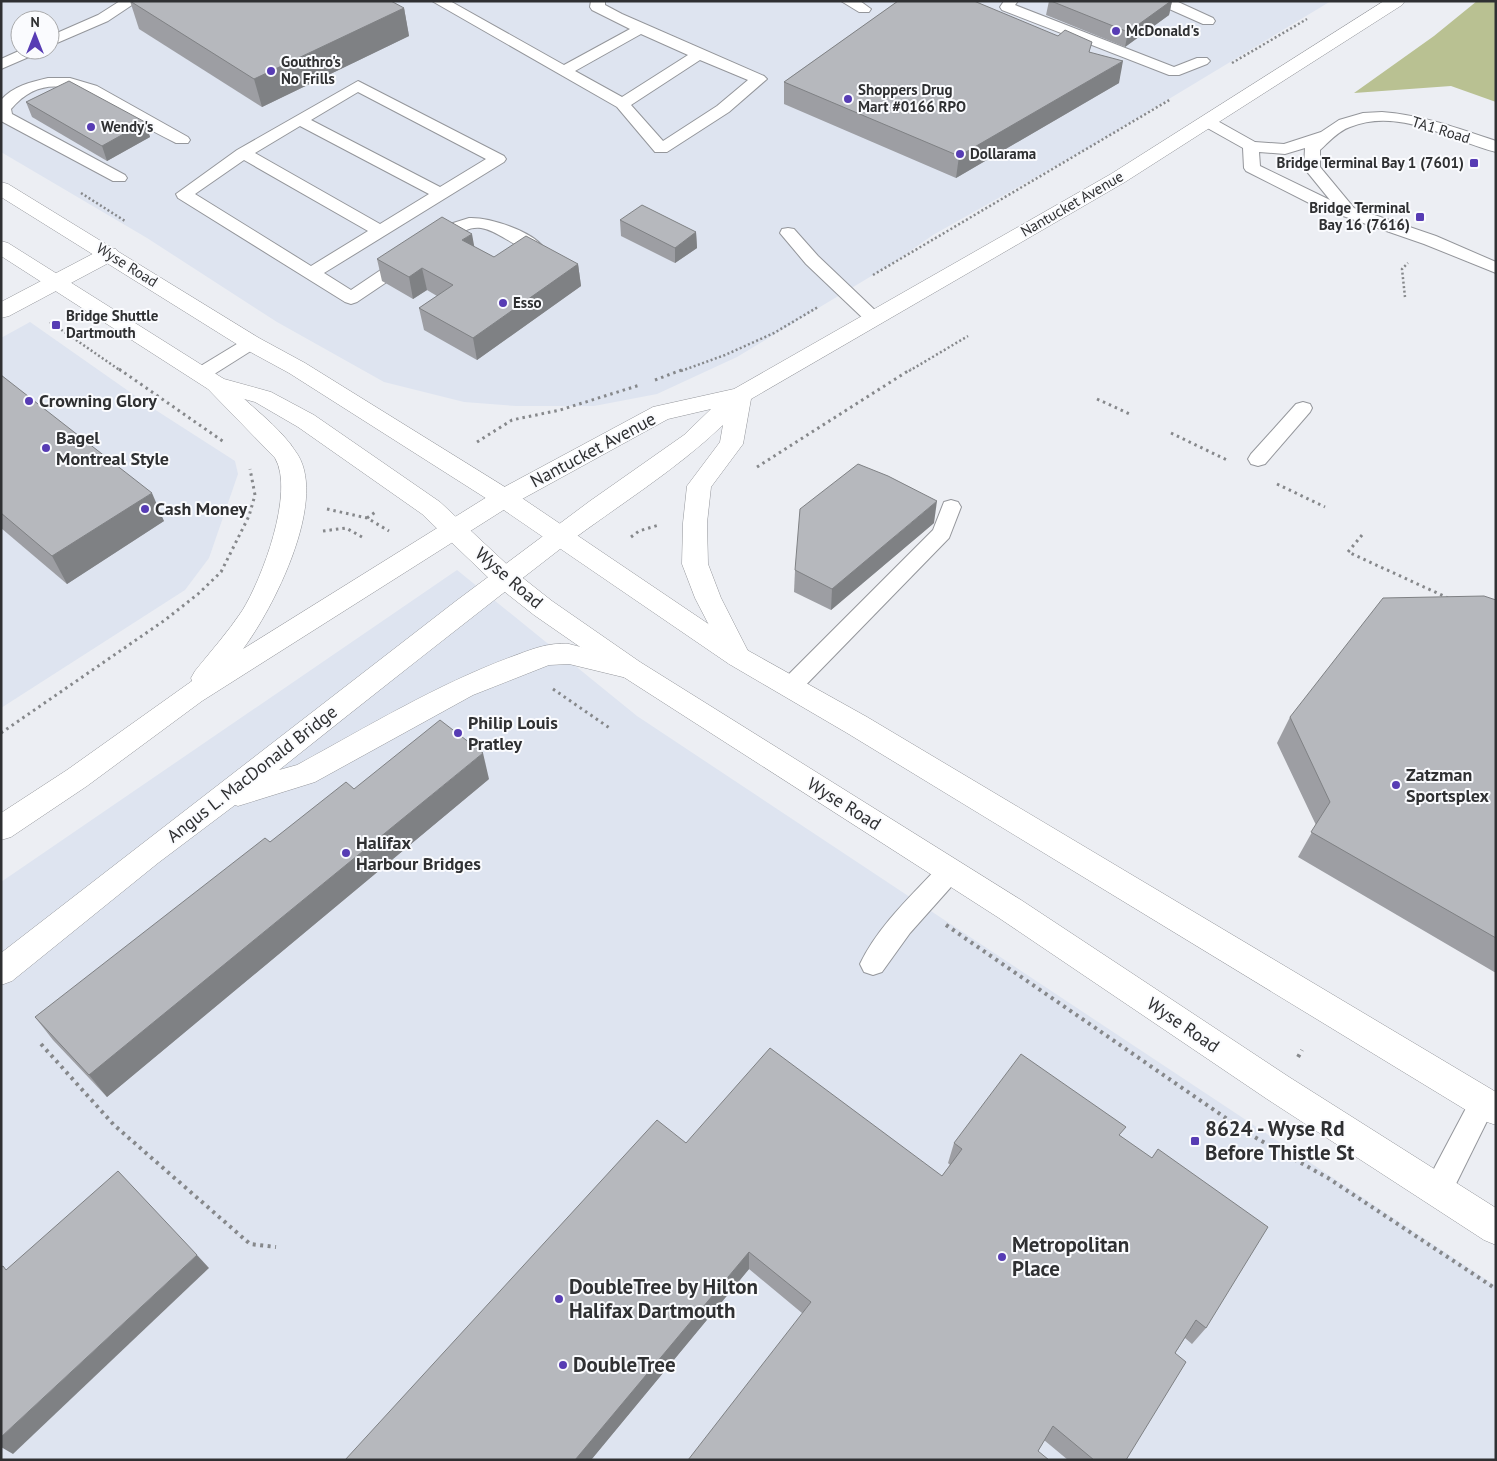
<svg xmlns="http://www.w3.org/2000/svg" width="1497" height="1461" font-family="'PT Sans',sans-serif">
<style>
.built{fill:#dee4f0;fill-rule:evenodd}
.green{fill:#b9c192}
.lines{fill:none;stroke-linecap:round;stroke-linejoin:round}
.lane-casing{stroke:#94969b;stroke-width:2}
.street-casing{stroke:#94969b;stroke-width:1}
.secondary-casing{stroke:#94969b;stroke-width:1}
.primary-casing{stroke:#94969b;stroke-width:1}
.path-far2{stroke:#86888b;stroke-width:2.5;stroke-dasharray:2 2.5;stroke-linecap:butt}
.path-far1{stroke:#86888b;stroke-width:3;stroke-dasharray:2.5 4;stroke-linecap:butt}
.path{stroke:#86888b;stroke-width:4;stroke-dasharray:3 4.5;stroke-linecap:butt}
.lane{fill:#fff;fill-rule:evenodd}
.street{fill:#fff;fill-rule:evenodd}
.secondary{fill:#fff;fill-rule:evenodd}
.primary{fill:#fff;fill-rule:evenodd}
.wall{fill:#9d9ea3}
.shaded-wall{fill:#7f8184}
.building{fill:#b6b8bd;stroke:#7f8184}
.poi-dot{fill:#573cb4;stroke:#fafbfe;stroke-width:2}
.labels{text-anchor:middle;stroke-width:4;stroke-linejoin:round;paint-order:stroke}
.far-poi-label{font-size:15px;font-weight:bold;fill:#2f3032;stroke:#fafbfe;text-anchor:start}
.far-street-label{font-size:15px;fill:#2f3032;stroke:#fafbfe}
.poi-label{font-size:18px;font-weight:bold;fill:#2f3032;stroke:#fafbfe;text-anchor:start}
.street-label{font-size:18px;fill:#2f3032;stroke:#fafbfe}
.near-poi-label{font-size:21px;font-weight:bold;fill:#2f3032;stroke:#fafbfe;text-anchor:start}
</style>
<rect width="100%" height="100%" fill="#eceef3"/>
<g class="built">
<path d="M1,1H1331L1091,146L933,235L893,263L737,357L657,394L594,406H516L464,402L384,382L277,322L147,238L1,152ZM20,20H50V50H20Z"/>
<path d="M30,322L154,409L235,461L238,474L209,558L185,590L1,708V338Z"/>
<path d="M457,570L637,716L1496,1286V1460H1V882Z"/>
</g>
<path class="green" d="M1477,1H1496V102L1451,86L1354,93L1434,36Z"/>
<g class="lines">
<defs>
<g id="lane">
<path d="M120,1H138L108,21L50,46V36L98,15Z"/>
<path d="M432,1H450L564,65L630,29L592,10L590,7L591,1H605V5L622,14L764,76L767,79L729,112L667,152H655L617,107ZM641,34L688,55L622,97L575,71ZM700,60L748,80L717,106L663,141L631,105Z"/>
<path d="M841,1H860L871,9L869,12H859Z"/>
<path d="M1004,1H1018L1015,5L1174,67L1197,58H1207L1210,61L1207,64L1179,75H1169L1002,10L1000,7Z"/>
<path d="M1156,1H1176L1213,18L1215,21L1213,24H1203L1158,4Z"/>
<path d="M21,50H40L38,53L1,69V59Z"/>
<path d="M48,78H70L97,86L188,137L190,140L188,143H176C160,135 144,127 129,117C91,95 48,65 11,109L12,114L125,175L127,178L125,181H113L1,121V100C13,86 31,82 48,78Z"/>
<path d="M358,81L504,156L506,159L504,162L324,273L351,290L400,257L406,256L412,257L415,261L412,265L357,302L351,304L345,302L178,198L176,194L237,150ZM358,92L486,159L440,187L311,120ZM300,126L429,194L380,224L255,153ZM244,160L368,231L311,266L195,194Z"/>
<path d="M1382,112C1422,115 1458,128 1496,141V152C1450,140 1399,107 1350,127C1338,131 1329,142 1320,150V167L1354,208L1436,236L1496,262V273L1424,244L1317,207L1246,171L1244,168L1243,148L1202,125L1200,122L1202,119H1214L1255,142L1284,144L1321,132L1339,120L1363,113ZM1305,148L1304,168L1330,200L1260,166L1259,152L1285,154Z"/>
<path d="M469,218C489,217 532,231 544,248L541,252C524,256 501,231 481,228C459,225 447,250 428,246L425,242L450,224Z"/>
<path d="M788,228L794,229L818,256L879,314L882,318L879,322L873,324L867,322L806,264L780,233L782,229Z"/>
<path d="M251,337L257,339L260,343L257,347L208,378L201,380L194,378L192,374L194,370L245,339Z"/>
<path d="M1303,402L1310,404L1312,408L1310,412L1265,464L1258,466L1251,464L1248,459L1251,454L1296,404Z"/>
<path d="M951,500L958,502L961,507L949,538L798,693L790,696L782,693L779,687L782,681L933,530L944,502Z"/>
<path d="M950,861L959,864L962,871L959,878L910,933L882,972L873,975L864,972L860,964C878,926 913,894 941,864Z"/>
<path d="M1483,1089L1492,1093L1496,1101L1492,1111L1448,1200L1438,1204L1428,1200L1424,1190L1428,1180L1474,1093Z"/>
</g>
<path id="street" d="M109,248L116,249L119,254L116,259L9,316L1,318V302L102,249Z"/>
<g id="secondary">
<path d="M1,182L8,184L259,338L305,363L513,492L747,650L867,717L1496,1092V1125L1484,1121L847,733L729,664L495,504L289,373L243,348L1,197Z"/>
<path d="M1,241L8,243L224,379L271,392L314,415L440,502L514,571L552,601L640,662L1021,900L1289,1077L1496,1208V1245L1484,1240L1267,1099L999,918L622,676L534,615L496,585L422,514L298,427L255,402L208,389L1,256Z"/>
</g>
<path id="primary" d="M1384,1H1405L1402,5L1125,182L751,399L743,444L711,487L707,523L708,564L721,598L751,657L747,664L738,667L729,664L695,598L682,564L683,523L687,486L720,442L723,425C675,471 617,506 564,546C468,620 373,695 279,770L297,765C367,727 436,685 511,657C530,650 548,642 569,644L640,662L644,669L640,676L631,679L569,664L549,665L473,695L315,782L238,806L235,805L158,863L12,981L1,985V953L456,601L590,501L684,435L711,409L668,419L513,504L202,701L87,786L11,837L1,840V813L67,770L192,681L191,678L195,671C211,651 228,632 242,611C262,579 295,492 275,458L208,389L205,384L208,379L216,376L224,379C247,405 280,425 298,455C327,503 273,609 243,649L495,492L653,407L734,389L1111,174Z"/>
</defs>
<use href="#lane" class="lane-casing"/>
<use href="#street" class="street-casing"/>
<use href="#secondary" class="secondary-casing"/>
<use href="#primary" class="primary-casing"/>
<g class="path-far2">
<path d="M1232,63L1307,19"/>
<path d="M81,193L125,221"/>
<path d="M873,275L1171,99"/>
<path d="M1405,297L1402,269L1408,263"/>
<path d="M50,322L121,371"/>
<path d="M681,371L725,355L774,333L818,307"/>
<path d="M909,371L968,336"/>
</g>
<g class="path-far1">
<path d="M119,369L224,442"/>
<path d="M655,380L684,369"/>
<path d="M1097,399L1132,415"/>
<path d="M1171,433L1229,461"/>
<path d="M477,442L512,420L560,410L640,385"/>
<path d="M757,467L911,369"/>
<path d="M1277,484L1325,507"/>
<path d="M327,509L367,518L389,531"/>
<path d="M367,518L377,511"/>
<path d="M323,531L346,528L362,537"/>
<path d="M1362,535L1348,552L1448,598"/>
<path d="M631,537L639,531L659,525"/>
<path d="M553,689L611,729"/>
<path d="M1,733L165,620L198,594L221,572L249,516L255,495L250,469"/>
</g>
<g class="path">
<path d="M946,925L1249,1134L1328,1178L1496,1289"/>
<path d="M41,1044L114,1125L250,1244L276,1247"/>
<path d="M1298,1057L1302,1050"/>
</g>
<use href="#lane" class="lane"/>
<use href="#street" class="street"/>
<use href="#secondary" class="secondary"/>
<use href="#primary" class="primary"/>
</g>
<g class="wall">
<path d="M130,1L404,8L409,36L262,107L139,29Z"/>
<path d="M897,1H974L1090,52L1119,83L956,178L784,104V82L897,2Z"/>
<path d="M1049,1H1172L1169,15L1125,47L1046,15Z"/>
<path d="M26,102L145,122L150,137L107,161L32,117Z"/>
<path d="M620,220L696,232L697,248L675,263L621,236Z"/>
<path d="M474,247L494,257L578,264L581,286L477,360L424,330L419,308L437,296L427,290L413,299L382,281L377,259Z"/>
<path d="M1,375L164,521L67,584L1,528Z"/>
<path d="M934,523L831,610L794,592L795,570Z"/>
<path d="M1496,600V973L1298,857L1316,825L1277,743L1290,717Z"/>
<path d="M489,779L107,1097L53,1040L35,1017L270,842Z"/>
<path d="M1121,1136L1206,1328L1192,1344L1185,1338L1175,1353L1126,1460H1068L1044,1440L1038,1451L802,1313L749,1269L591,1460H345L686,1143L942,1176L950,1165L948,1163L954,1143Z"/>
</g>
<g class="shaded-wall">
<path d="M1171,1H1172L1169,15L1125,47L1128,32Z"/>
<path d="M404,8L409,36L262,107L254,79Z"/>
<path d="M1123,61L1119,83L956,178L959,156Z"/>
<path d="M145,122L150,137L107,161L102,146Z"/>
<path d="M696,232L697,248L675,263V248Z"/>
<path d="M472,234L476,256L462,240Z"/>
<path d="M578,264L581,286L477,360L473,338Z"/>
<path d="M422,268L427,290L413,299L409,277Z"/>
<path d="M152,493L164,521L67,584L52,556Z"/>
<path d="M937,501L934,523L831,610L832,589Z"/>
<path d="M483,753L489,779L107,1097L89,1075Z"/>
<path d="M749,1252V1269L591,1460H575Z"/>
<path d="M197,1255L209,1268L13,1454L1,1447V1437Z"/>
</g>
<g class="building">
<path d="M130,1H391L404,8L254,79Z"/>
<path d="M898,1H974L1058,36L1065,30L1092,42L1089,52L1123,61L959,156L784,82Z"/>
<path d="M1051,1H1171L1128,32Z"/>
<path d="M69,81L145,122L102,146L26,102Z"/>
<path d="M642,205L696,232L675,248L620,220Z"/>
<path d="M442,217L472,234L462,240L494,257L526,236L578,264L473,338L419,308L453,285L422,268L409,277L377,259Z"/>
<path d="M1,375L152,493L52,556L1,513Z"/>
<path d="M858,464L888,476L937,501L832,589L795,570L800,509Z"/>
<path d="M1484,596L1496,600V938L1311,832L1330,802L1290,717L1383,598Z"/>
<path d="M440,720L483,753L89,1075L35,1017L265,838L270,842L346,782L354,789Z"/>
<path d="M770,1048L942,1176L962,1149L954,1143L1021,1054L1126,1127L1119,1135L1152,1158L1158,1149L1268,1227L1206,1328L1196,1320L1175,1353L1186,1362L1126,1460H1094L1053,1426L1038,1451L1049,1460H688L811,1302L749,1252L575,1460H345L657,1120L686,1143Z"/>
<path d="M118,1171L197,1255L1,1437V1267L3,1266L6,1270Z"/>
</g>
<g class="poi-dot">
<circle cx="1116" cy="31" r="5"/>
<circle cx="271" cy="71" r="5"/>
<circle cx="848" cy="99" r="5"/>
<circle cx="91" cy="127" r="5"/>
<circle cx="960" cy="154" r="5"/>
<rect x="1469" y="158" width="10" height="10" rx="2.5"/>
<rect x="1415" y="212" width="10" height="10" rx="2.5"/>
<circle cx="503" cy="303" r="5"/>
<rect x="51" y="320" width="10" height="10" rx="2.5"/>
<circle cx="29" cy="401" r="5"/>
<circle cx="46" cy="448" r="5"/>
<circle cx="145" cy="509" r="5"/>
<circle cx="458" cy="733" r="5"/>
<circle cx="1396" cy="785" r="5"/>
<circle cx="346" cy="853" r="5"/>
<rect x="1190" y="1136" width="10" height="10" rx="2.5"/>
<circle cx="1002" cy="1257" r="5"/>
<circle cx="559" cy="1299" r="5"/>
<circle cx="563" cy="1365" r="5"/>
</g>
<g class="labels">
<g class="far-poi-label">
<text x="1126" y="36">McDonald's</text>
<text x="281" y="67">Gouthro's<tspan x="281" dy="17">No Frills</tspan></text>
<text x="858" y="95">Shoppers Drug<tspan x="858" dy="17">Mart #0166 RPO</tspan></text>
<text x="101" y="132">Wendy's</text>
<text x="970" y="159">Dollarama</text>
<text x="1464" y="168" text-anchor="end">Bridge Terminal Bay 1 (7601)</text>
<text x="1410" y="213" text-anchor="end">Bridge Terminal<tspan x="1410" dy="17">Bay 16 (7616)</tspan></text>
<text x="513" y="308">Esso</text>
<text x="66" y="321">Bridge Shuttle<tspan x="66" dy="17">Dartmouth</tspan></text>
</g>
<g class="far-street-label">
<text transform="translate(1441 130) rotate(17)" y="5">TA1 Road</text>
<text transform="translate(1072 204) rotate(-30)" y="5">Nantucket Avenue</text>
<text transform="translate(127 265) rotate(32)" y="5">Wyse Road</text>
</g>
<g class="poi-label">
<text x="39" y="407">Crowning Glory</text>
<text x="56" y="444">Bagel<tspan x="56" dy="21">Montreal Style</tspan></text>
<text x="155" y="515">Cash Money</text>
<text x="468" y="729">Philip Louis<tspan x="468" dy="21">Pratley</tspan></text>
<text x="1406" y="781">Zatzman<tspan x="1406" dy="21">Sportsplex</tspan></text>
<text x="356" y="849">Halifax<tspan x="356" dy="21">Harbour Bridges</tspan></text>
</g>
<g class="street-label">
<text transform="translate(593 450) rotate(-28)" y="6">Nantucket Avenue</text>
<text transform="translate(509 578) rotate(41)" y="6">Wyse Road</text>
<text transform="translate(252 774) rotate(-38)" y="6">Angus L. MacDonald Bridge</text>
<text transform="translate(844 804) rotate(32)" y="6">Wyse Road</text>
<text transform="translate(1183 1025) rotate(34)" y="6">Wyse Road</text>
</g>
<g class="near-poi-label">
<text x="1205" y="1136">8624 - Wyse Rd<tspan x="1205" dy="24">Before Thistle St</tspan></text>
<text x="1012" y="1252">Metropolitan<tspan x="1012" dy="24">Place</tspan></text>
<text x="569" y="1294">DoubleTree by Hilton<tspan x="569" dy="24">Halifax Dartmouth</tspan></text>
<text x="573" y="1372">DoubleTree</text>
</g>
</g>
<rect width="1497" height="1461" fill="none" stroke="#2f3032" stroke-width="5"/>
<g transform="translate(35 35)"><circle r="24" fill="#fafbfe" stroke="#a9aaac"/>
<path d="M0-4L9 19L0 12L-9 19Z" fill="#573cb4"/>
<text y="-8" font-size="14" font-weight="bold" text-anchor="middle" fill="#2f3032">N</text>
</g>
</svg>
